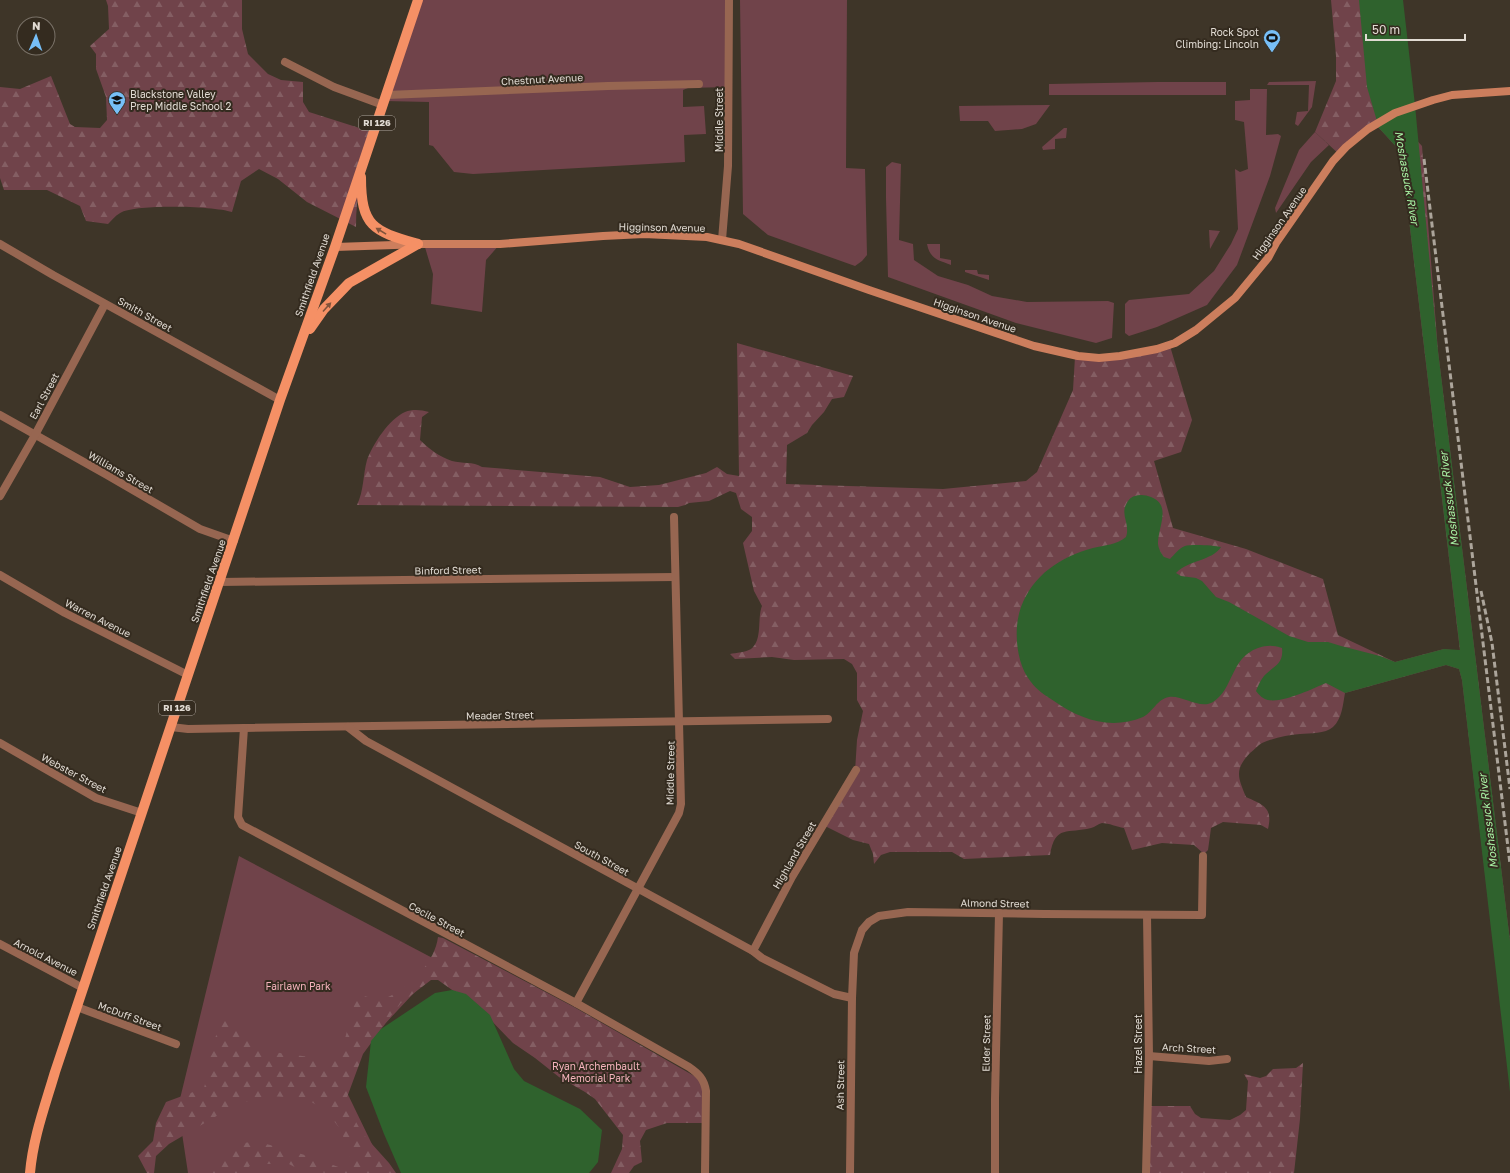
<svg xmlns="http://www.w3.org/2000/svg" width="1510" height="1173" font-family="'Golos Text',sans-serif">
<style>
.green{fill:#70434a}
.forest{fill:url(#forest-firs)}
.water{fill:#2f622d}
.lines{fill:none;stroke-linecap:round;stroke-linejoin:round}
.street{stroke:#976651;stroke-width:8}
.secondary{stroke:#cc7e5d;stroke-width:8}
.primary{stroke:#f59065;stroke-width:10}
.rail{stroke:#aca59b;stroke-width:3;stroke-dasharray:6 3;stroke-linecap:butt}
.oneway{fill:#81533b}
.labels{text-anchor:middle;stroke-width:4;stroke-linejoin:round;paint-order:stroke}
.shield{fill:#342b1f;stroke:#ada69d;stroke-width:1}
.shield-label{font-size:9px;font-weight:bold;fill:#e1dbd3}
.poi-label{font-size:10px;fill:#e1dbd3;stroke:#342b1f;text-anchor:end}
.street-label{font-size:10px;fill:#e1dbd3;stroke:#342b1f}
.park-label{font-size:10px;fill:#f5b3bc;stroke:#342b1f}
.water-label{font-size:11px;font-style:italic;fill:#a8f2a4;stroke:#342b1f}
</style>
<defs>
<pattern id="forest-firs" width="22" height="20" patternUnits="userSpaceOnUse"><rect width="22" height="20" fill="#70434a"/><path d="M5 1l3.5 6h-7zM16 11l3.5 6h-7z" fill="#845e63"/></pattern>
</defs>
<rect width="100%" height="100%" fill="#3e3528"/>
<g class="green">
<path d="M418,0H729L728,87L688,88L683,90V107L704,106L706,134L684,135L685,162L473,174L454,172L433,146L429,145V102L385,101Z"/>
<path d="M740,0H847L846,168L865,169L867,255L862,261L855,266L768,235L743,214Z"/>
<path d="M1316,81L1312,107L1298,126L1295,124L1297,112L1308,111L1309,85H1267L1269,82Z"/>
<path d="M1157,82H1226V95H1049V84Z"/>
<path d="M1250,89H1267L1266,135L1278,134L1281,136L1270,176L1237,265L1207,305L1157,327L1129,336L1125,333V304L1129,300L1189,294L1214,271L1231,244L1238,229L1235,169L1240,172L1248,169L1244,122L1235,120V101L1250,100Z"/>
<path d="M1050,105L1036,124L1022,129L995,131L988,121H960L959,106Z"/>
<path d="M1064,128H1067L1066,138L1055,139V149L1043,150L1042,147Z"/>
<path d="M1315,132L1329,145L1311,162L1276,213L1275,208L1299,150Z"/>
<path d="M892,162L901,164L899,240L913,244L914,260L938,276L968,285L992,296L1027,302L1108,301L1114,303L1112,338L1096,343L1016,323L888,277L886,198V167Z"/>
<path d="M1209,230L1220,231L1210,249Z"/>
<path d="M424,244H500L486,260L482,312L431,304L433,274Z"/>
<path d="M927,244H940V258L951,260V265C938,260 930,259 927,244Z"/>
<path d="M965,270H977L978,274L989,275V280L965,272Z"/>
<path d="M239,856L442,963L338,1074L386,1173H188L178,1107Z"/>
</g>
<g class="forest">
<path d="M106,0H242V29L248,54L268,74L281,80L303,82V102L309,112L372,132C363,165 356,192 356,227L307,202L278,179L259,169L241,181L232,212C214,206 139,204 122,212C117,214 112,220 108,224L86,221L80,206L47,190H4L0,178V87L20,89L51,76L70,124L75,127L100,128L107,120L106,97L96,69V54L90,46L109,29L108,6Z"/>
<path d="M1331,0H1369L1394,116L1422,146L1438,351L1510,941V1081L1462,680L1459,669L1446,665L1345,693C1343,704 1342,719 1333,727C1325,734 1310,733 1300,734C1288,735 1273,738 1262,743C1258,745 1254,750 1250,753C1234,770 1238,777 1246,797C1264,805 1273,808 1268,829L1261,825L1223,822L1211,828L1208,850L1204,854L1194,845L1162,843L1132,850L1124,828C1117,827 1109,823 1102,823C1098,824 1095,827 1091,828C1068,834 1055,824 1050,855L964,859L952,852H890L881,855L874,864L873,854L869,844L853,840L825,826L855,772L857,740L863,711L857,700V673L852,664L844,659L794,660L772,657L735,659L730,654C736,653 746,652 751,649C763,640 757,618 762,606L754,591L743,543L752,531V517L741,509L736,493L730,491L709,501L689,503L685,505L678,507L357,505C364,491 363,474 367,460C373,444 389,419 405,412C413,409 421,410 429,412L422,417L420,440C429,449 440,457 452,461C462,464 473,461 482,467L600,477L630,487L659,485L706,473L717,467L727,474L739,476L737,343L853,376L844,397L832,399L824,412L812,425L807,433L787,445L786,484L943,489L1026,481L1037,472L1073,390L1075,357L1121,358L1170,346L1192,420L1181,452L1154,461L1173,528L1246,549L1323,579L1338,635L1395,662L1444,649L1460,651L1401,152L1379,128L1375,125L1340,155L1315,132L1336,81V56Z"/>
<path d="M438,937L443,938L574,1007L703,1081V1123H667L646,1130L640,1141L642,1162L634,1166L629,1173H611L622,1149L623,1135L595,1099L585,1092L559,1077L535,1058L513,1043L486,1015L455,992L438,980H431L401,1003L390,1017L363,1054L346,1100L349,1109L362,1133L389,1163L396,1173H328L302,1171L289,1164H252L242,1173H207L210,1168C216,1164 239,1144 244,1143C263,1137 331,1165 353,1172L354,1169L341,1130L326,1111L305,1098L267,1096L242,1103L225,1111L169,1144L156,1156L154,1173H147L146,1171L138,1156L153,1141L156,1123L166,1102L204,1088L210,1064V1051L225,1013L239,1024L242,1034L254,1046L273,1052L324,1059L342,1050L355,1001L359,995C366,996 376,1000 384,999C386,998 390,996 392,995C413,984 435,961 438,937Z"/>
<path d="M1303,1063L1300,1119L1294,1173H1146V1106H1190L1195,1114L1201,1118L1230,1120L1240,1115L1246,1110L1248,1081L1244,1074L1260,1078L1266,1076L1273,1069L1296,1068Z"/>
</g>
<g class="water">
<path d="M1359,0H1403L1415,105L1438,351L1510,941V1092L1462,680L1459,669L1446,665L1345,693L1326,683C1312,689 1283,703 1268,700C1263,699 1259,695 1256,691C1258,686 1260,681 1264,676C1273,666 1284,665 1282,648C1273,645 1267,645 1258,648C1230,658 1234,689 1213,702C1200,710 1183,695 1169,697C1157,699 1153,712 1143,717C1111,730 1081,720 1054,701C1046,696 1037,690 1031,682C1016,664 1013,629 1021,607C1033,575 1060,557 1093,548C1105,545 1116,545 1126,537C1130,525 1122,517 1125,507C1127,502 1130,497 1135,496C1140,494 1146,495 1151,497C1172,505 1158,527 1158,543C1158,548 1161,553 1164,557L1170,559C1175,554 1179,548 1185,546C1190,544 1214,545 1221,547C1212,561 1188,560 1176,573L1181,576L1196,578L1202,581L1216,597L1229,602L1289,636L1308,642H1328L1341,646L1380,656L1395,662L1444,649L1460,650L1401,152L1379,128L1367,87Z"/>
<path d="M452,990L466,994L490,1015L514,1069L524,1081L580,1109L602,1130L598,1162L589,1173H401L384,1134L366,1087L371,1041L381,1029L435,993Z"/>
</g>
<g class="lines">
<g class="street">
<path d="M285,62L334,87L383,105"/>
<path d="M387,95L608,86L699,84"/>
<path d="M722,240L728,166L729,0"/>
<path d="M0,244L53,275L280,400"/>
<path d="M0,415L107,475L200,529L234,541"/>
<path d="M0,496L35,435L105,304"/>
<path d="M0,575L65,613L188,675"/>
<path d="M220,582L675,577"/>
<path d="M171,727L188,729L244,728L828,719"/>
<path d="M348,727L366,741L753,951L762,958L834,994L852,998"/>
<path d="M244,728L238,817L242,825L576,1003L689,1067C699,1074 704,1079 706,1091L705,1173"/>
<path d="M0,743L96,798L142,813"/>
<path d="M0,944L83,988"/>
<path d="M753,951L792,877L856,770"/>
<path d="M576,1003L679,813L681,804L674,517"/>
<path d="M77,1007L176,1044"/>
<path d="M1149,1056L1209,1061L1227,1059"/>
<path d="M850,1173L852,998L854,953L862,930L869,922L879,916L908,912L1044,914L1202,915L1203,856"/>
<path d="M995,1173V1099L999,913"/>
<path d="M1146,1173L1149,1056L1147,915"/>
</g>
<path class="secondary" d="M335,247L424,244H500L603,236L644,234L707,237L739,244L869,290L1034,346L1078,356L1099,358L1120,356L1157,349L1175,343L1196,330L1235,298L1268,258L1276,243L1333,161L1346,147L1368,129L1395,113L1433,100L1452,95L1510,91"/>
<g class="primary">
<path d="M361,177C361,228 374,231 418,244"/>
<path d="M310,329L324,309L349,283L418,244"/>
<path d="M30,1173C33,1138 45,1106 55,1072L280,400L335,247L418,0"/>
</g>
<g class="rail">
<path d="M1424,159L1510,864"/>
<path d="M1481,591L1492,643L1510,789"/>
</g>
</g>
<defs><path id="oneway-solid" d="M-6-.8H1V-3.2L6.5 0L1 3.2V.8H-6Z"/></defs>
<g class="oneway">
<use href="#oneway-solid" transform="translate(381 231) rotate(-149)"/>
<use href="#oneway-solid" transform="translate(327 307) rotate(-48)"/>
</g>
<defs>
<symbol id="stadium-pin" viewBox="-11 -11 22 30"><path d="M0 17L-7.5 6A9.5 9.5 0 1 1 7.5 6Z" fill="#77bff7" stroke="#342b1f"/><path d="M0-5a6.5 5 0 1 0 0 10a6.5 5 0 1 0 0-10ZM-3.5-1.8h7v3.6h-7Z" fill="#111"/></symbol>
<symbol id="school-pin" viewBox="-11 -11 22 30"><path d="M0 17L-7.5 6A9.5 9.5 0 1 1 7.5 6Z" fill="#77bff7" stroke="#342b1f"/><path d="M0-5L7-2L0 1L-7-2ZM-4 1L0 2.5L4 1V4Q0 6-4 4Z" fill="#111"/></symbol>
</defs>
<g fill-rule="evenodd">
<use href="#stadium-pin" x="1262" y="28" width="20" height="27"/>
<use href="#school-pin" x="107" y="90" width="20" height="27"/>
</g>
<g class="labels">
<g class="shield">
<rect x="359" y="116" width="36" height="14" rx="3"/>
<rect x="159" y="701" width="36" height="14" rx="3"/>
</g>
<g class="shield-label">
<text x="377" y="126">RI 126</text>
<text x="177" y="711">RI 126</text>
</g>
<g class="poi-label">
<text x="1259" y="36">Rock Spot<tspan x="1259" dy="12">Climbing: Lincoln</tspan></text>
<text x="130" y="98" text-anchor="start">Blackstone Valley<tspan x="130" dy="12">Prep Middle School 2</tspan></text>
</g>
<g class="street-label">
<text transform="translate(542 79) rotate(-3)" y="4">Chestnut Avenue</text>
<text transform="translate(719 120) rotate(-90)" y="4">Middle Street</text>
<text transform="translate(1279 223) rotate(-55)" y="4">Higginson Avenue</text>
<text transform="translate(662 227) rotate(1)" y="4">Higginson Avenue</text>
<text transform="translate(312 275) rotate(-71)" y="4">Smithfield Avenue</text>
<text transform="translate(145 314) rotate(29)" y="4">Smith Street</text>
<text transform="translate(975 315) rotate(19)" y="4">Higginson Avenue</text>
<text transform="translate(44 396) rotate(-62)" y="4">Earl Street</text>
<text transform="translate(121 472) rotate(30)" y="4">Williams Street</text>
<text transform="translate(448 570) rotate(-1)" y="4">Binford Street</text>
<text transform="translate(208 581) rotate(-71)" y="4">Smithfield Avenue</text>
<text transform="translate(98 618) rotate(27)" y="4">Warren Avenue</text>
<text transform="translate(500 715) rotate(-1)" y="4">Meader Street</text>
<text transform="translate(74 773) rotate(28)" y="4">Webster Street</text>
<text transform="translate(670 773) rotate(-89)" y="4">Middle Street</text>
<text transform="translate(794 855) rotate(-60)" y="4">Highland Street</text>
<text transform="translate(602 858) rotate(29)" y="4">South Street</text>
<text transform="translate(104 888) rotate(-71)" y="4">Smithfield Avenue</text>
<text transform="translate(995 903) rotate(1)" y="4">Almond Street</text>
<text transform="translate(437 919) rotate(28)" y="4">Cecile Street</text>
<text transform="translate(46 957) rotate(27)" y="4">Arnold Avenue</text>
<text transform="translate(130 1016) rotate(20)" y="4">McDuff Street</text>
<text transform="translate(986 1043) rotate(-89)" y="4">Elder Street</text>
<text transform="translate(1138 1044) rotate(-90)" y="4">Hazel Street</text>
<text transform="translate(1189 1048) rotate(3)" y="4">Arch Street</text>
<text transform="translate(840 1085) rotate(-89)" y="4">Ash Street</text>
</g>
<g class="park-label">
<text x="298" y="990">Fairlawn Park</text>
<text x="596" y="1070">Ryan Archembault<tspan x="596" dy="12">Memorial Park</tspan></text>
</g>
<g class="water-label">
<text transform="translate(1407 178) rotate(80)" y="4">Moshassuck River</text>
<text transform="translate(1449 499) rotate(-97)" y="4">Moshassuck River</text>
<text transform="translate(1488 821) rotate(-97)" y="4">Moshassuck River</text>
</g>
</g>
<g transform="translate(36 36) rotate(2)"><circle r="19" fill="#342b1f" stroke="#797167"/>
<path d="M0-3L7 15L0 10L-7 15Z" fill="#77bff7"/>
<text y="-6" font-size="11" font-weight="bold" text-anchor="middle" fill="#e1dbd3">N</text>
</g>
<path d="M1366 34v6h99v-6" fill="none" stroke="#e1dbd3" stroke-width="2"/>
<text x="1372" y="34" font-size="12" fill="#e1dbd3" stroke="#342b1f" stroke-width="3" paint-order="stroke">50 m</text>
</svg>
